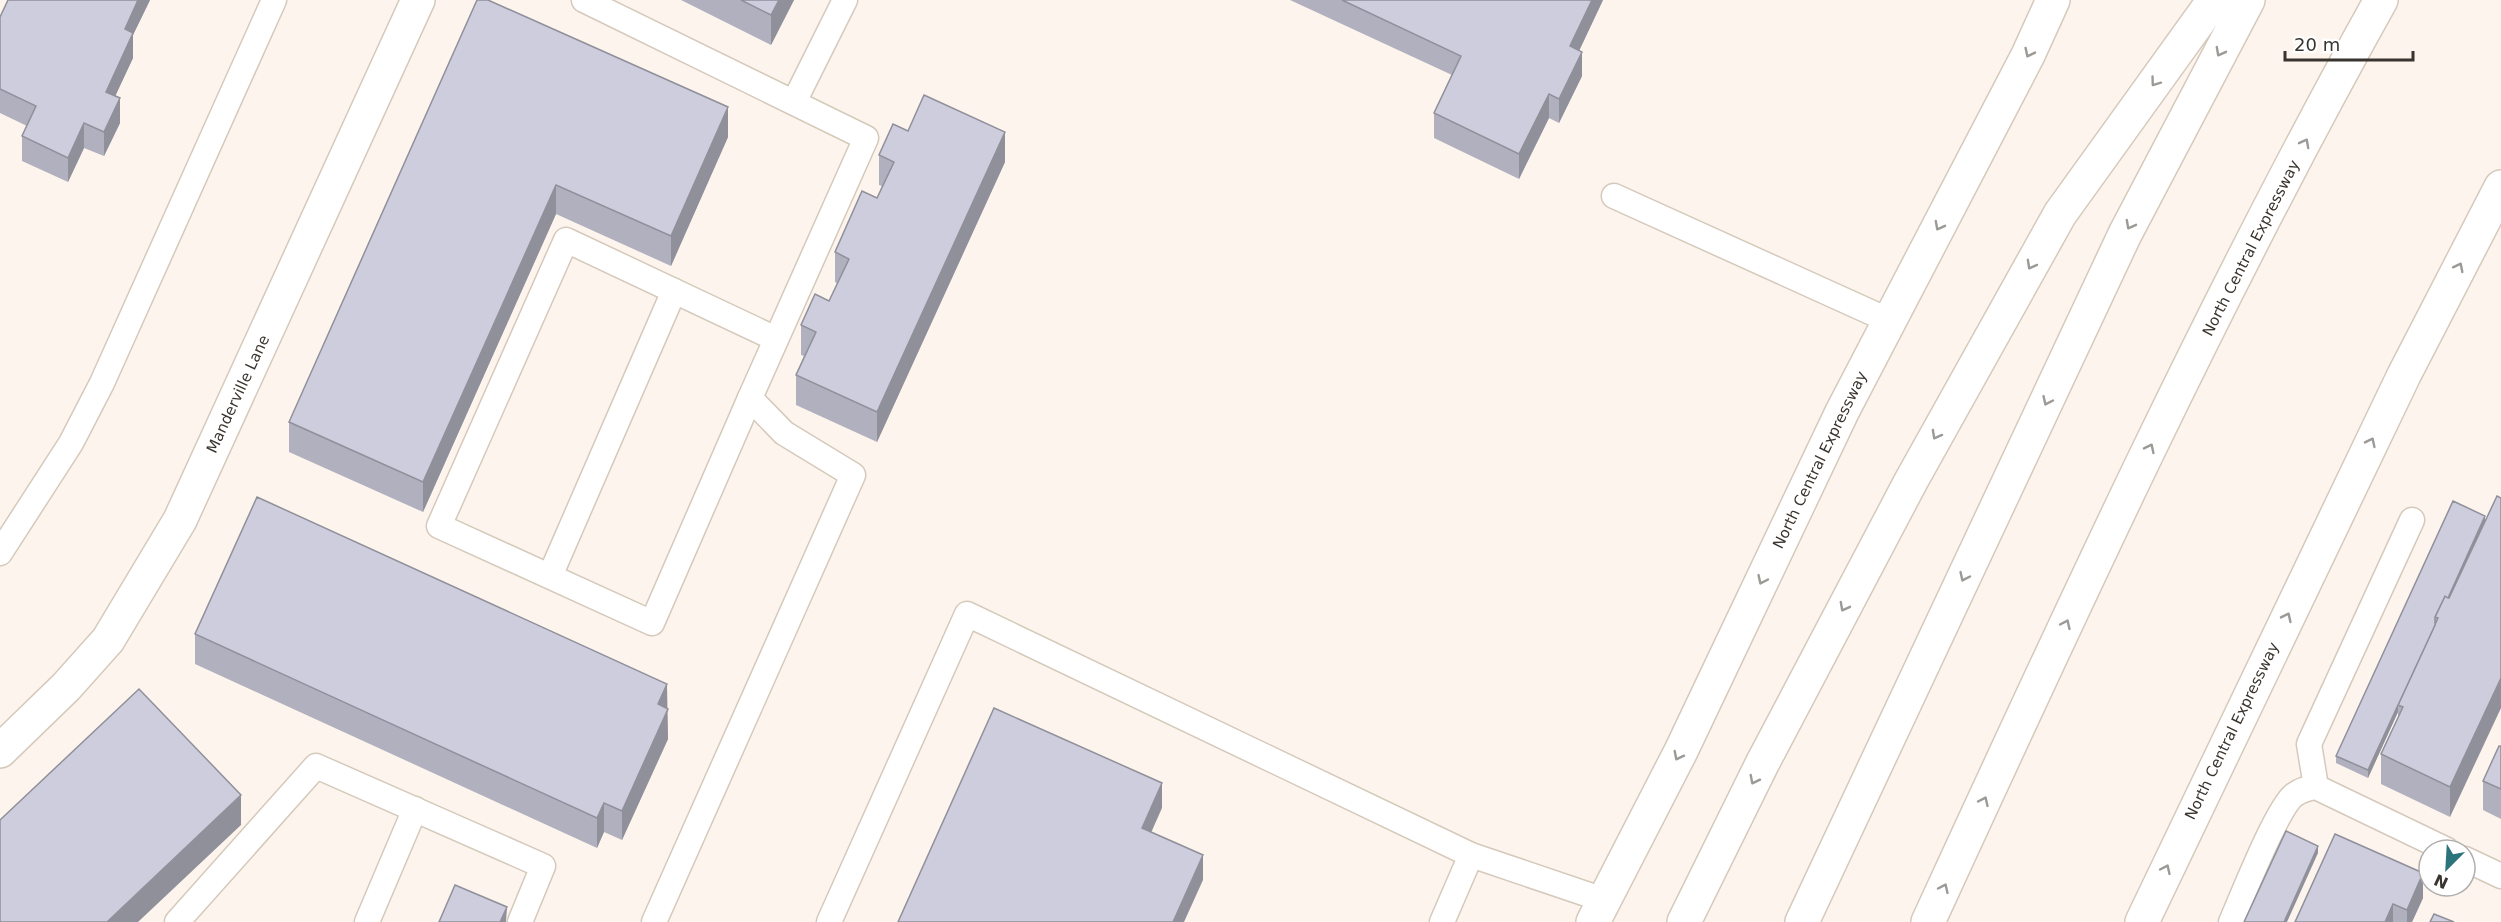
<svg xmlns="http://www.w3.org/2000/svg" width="2501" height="922" font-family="'DejaVu Sans',sans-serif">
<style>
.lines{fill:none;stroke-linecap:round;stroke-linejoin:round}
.lane-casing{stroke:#d5c9bb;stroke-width:27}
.secondary-casing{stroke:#d5c9bb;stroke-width:36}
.highway-casing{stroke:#d5c9bb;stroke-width:36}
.lane{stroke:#fff;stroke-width:24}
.secondary{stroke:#fff;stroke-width:33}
.highway{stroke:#fff;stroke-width:33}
.wall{fill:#b1b0bf}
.shaded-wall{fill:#90909b}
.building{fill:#cecdde;stroke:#90909b;stroke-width:1.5}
.oneway{stroke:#9c9a97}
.labels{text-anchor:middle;stroke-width:5;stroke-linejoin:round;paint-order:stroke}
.street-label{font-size:15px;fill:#39342f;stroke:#fff}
</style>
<rect width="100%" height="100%" fill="#fdf5ed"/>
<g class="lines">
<defs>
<g id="lane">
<path d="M584,0L866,138L750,398L784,433L853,475L654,922"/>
<path d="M794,102L845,0"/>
<path d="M1614,196L1890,321"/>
<path d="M750,398L652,623L439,526L566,240L776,339"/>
<path d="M0,553L71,443L102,383L274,0"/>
<path d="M550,576L674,291"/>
<path d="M2316,787L2309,744L2412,520"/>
<path d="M2465,859L2501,876"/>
<path d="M177,922L316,766L543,866L520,922"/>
<path d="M367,922L415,809"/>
<path d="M829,922L967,614L1471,855L1604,900"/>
<path d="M1442,922L1471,855"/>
<path d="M2231,922C2242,897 2277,808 2294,795C2301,790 2308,788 2316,787L2447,850"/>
</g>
<g id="secondary">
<path d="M0,751L66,687L108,640L180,520L418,0"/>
<path d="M1593,922L1681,751L1842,412L2028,55L2053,0"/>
<path d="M2142,922L2404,375L2501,187"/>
</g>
<g id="highway">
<path d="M1684,922L1762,764L1911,481L2060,214L2214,0"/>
<path d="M1802,922L2125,234L2248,0"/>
<path d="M1928,922C2071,611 2214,299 2381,0"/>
</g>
</defs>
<use href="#lane" class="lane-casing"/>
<use href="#secondary" class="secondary-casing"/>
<use href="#highway" class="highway-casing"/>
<use href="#lane" class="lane"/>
<use href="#secondary" class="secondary"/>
<use href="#highway" class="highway"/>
</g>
<g class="wall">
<path d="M8,0H150L133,35V58L115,96L120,123L104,156L84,148L68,182L22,161V136L27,126L0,113V17Z"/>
<path d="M477,0L728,137L671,266L556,214L423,512L289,452V422Z"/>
<path d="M681,0H794L771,45Z"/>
<path d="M1290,0H1603L1579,51L1582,76L1559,123L1549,118L1519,179L1434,138V113L1452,75Z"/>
<path d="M908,131L1005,162L877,442L796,405V375L804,356L801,355V325L829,301L837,283L835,282V252L877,198L882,186L879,185V155Z"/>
<path d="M2453,501L2450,817L2381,784V754L2398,718V712L2368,778L2336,763V756Z"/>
<path d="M195,634L667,708L668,739L622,840L604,832L597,848L195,664Z"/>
<path d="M2501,746V819L2483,810V781Z"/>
<path d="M2423,898L2412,922H2295Z"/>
</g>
<g class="shaded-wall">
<path d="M138,0H150L133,35V58L106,116V92L125,29Z"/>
<path d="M779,0H794L771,45V15Z"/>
<path d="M1592,0H1603L1570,70V46Z"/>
<path d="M1582,52V76L1559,123V99Z"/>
<path d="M1549,94V118L1519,179V154Z"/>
<path d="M120,98V123L104,156V132Z"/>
<path d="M728,107V137L671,266V236Z"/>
<path d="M84,123V148L68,182V158Z"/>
<path d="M1005,132V162L877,442V412Z"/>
<path d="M556,185V214L423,512V482Z"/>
<path d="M2485,516V523L2438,626V618Z"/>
<path d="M2435,625L2398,705V712L2368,778V770Z"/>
<path d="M2501,678V708L2450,817V787Z"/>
<path d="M667,684L668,739L622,840V811L658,704Z"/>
<path d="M1162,783V808L1142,853V828Z"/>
<path d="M241,795V825L138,922H107Z"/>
<path d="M604,803V832L597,848V818Z"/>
<path d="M2318,846V853L2287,922H2284Z"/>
<path d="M1203,855V880L1184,922H1173Z"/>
<path d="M2423,873V898L2412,922H2407V910Z"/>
<path d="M2393,904V922H2385Z"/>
<path d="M507,907L506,922H500Z"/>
</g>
<g class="building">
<path d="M8,0H138L125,29L133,33L106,92L120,98L104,132L84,123L68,158L22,136L36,106L0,89V17Z"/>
<path d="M477,0H488L728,107L671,236L556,185L423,482L289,422Z"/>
<path d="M741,0H779L771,15Z"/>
<path d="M1342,0H1592L1570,46L1582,52L1559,99L1549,94L1519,154L1434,113L1461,56Z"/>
<path d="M924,95L1005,132L877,412L796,375L816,332L801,325L815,294L829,301L849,259L835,252L862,191L877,198L894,162L879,155L893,124L908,131Z"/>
<path d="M2497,496L2501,498V678L2450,787L2381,754L2403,707L2398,705L2438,618L2435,617L2445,596L2449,598Z"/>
<path d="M257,497L667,684L658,704L668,709L622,811L604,803L597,818L195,634Z"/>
<path d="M2453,501L2485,516L2448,598L2445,596L2435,617V625L2368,770L2336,756Z"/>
<path d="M139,689L241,795L107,922H0V820Z"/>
<path d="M994,708L1162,783L1142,828L1203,855L1173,922H898Z"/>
<path d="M2499,746H2501V789L2483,781Z"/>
<path d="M2286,831L2318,846L2284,922H2244Z"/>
<path d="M2335,834L2423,873L2407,910L2393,904L2385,922H2295Z"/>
<path d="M455,885L507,907L500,922H439Z"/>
<path d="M2434,914L2454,922H2430Z"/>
</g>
<defs><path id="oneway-chevron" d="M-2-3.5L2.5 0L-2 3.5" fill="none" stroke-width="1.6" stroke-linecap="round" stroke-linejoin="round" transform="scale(1.5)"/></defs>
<g class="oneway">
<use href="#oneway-chevron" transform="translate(2220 52) rotate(118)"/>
<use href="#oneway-chevron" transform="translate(2029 53) rotate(116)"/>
<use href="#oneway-chevron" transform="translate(2155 82) rotate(126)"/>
<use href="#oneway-chevron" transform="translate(2305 143) rotate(-62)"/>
<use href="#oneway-chevron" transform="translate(2130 225) rotate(118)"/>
<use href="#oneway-chevron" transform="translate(1939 226) rotate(118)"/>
<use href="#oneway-chevron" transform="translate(2031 265) rotate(119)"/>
<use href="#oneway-chevron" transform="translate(2459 267) rotate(-63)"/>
<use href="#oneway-chevron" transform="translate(2047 401) rotate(115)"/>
<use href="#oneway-chevron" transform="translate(1936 435) rotate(119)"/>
<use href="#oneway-chevron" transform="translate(2371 442) rotate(-64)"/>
<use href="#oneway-chevron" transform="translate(2150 448) rotate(-64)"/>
<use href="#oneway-chevron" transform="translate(1964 577) rotate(115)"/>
<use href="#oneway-chevron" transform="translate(1762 580) rotate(115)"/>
<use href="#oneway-chevron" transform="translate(1844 607) rotate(118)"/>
<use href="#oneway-chevron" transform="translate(2287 617) rotate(-64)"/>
<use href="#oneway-chevron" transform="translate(2066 624) rotate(-65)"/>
<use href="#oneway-chevron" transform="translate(1678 756) rotate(117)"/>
<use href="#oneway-chevron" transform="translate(1754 780) rotate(117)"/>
<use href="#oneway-chevron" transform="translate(1984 801) rotate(-65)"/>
<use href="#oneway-chevron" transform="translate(2166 869) rotate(-65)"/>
<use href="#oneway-chevron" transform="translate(1944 888) rotate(-65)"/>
</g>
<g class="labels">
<g class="street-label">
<text transform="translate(2251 248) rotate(-63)" y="5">North Central Expressway</text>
<text transform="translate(238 394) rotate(-65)" y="5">Manderville Lane</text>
<text transform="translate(1820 460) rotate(-64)" y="5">North Central Expressway</text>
<text transform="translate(2232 731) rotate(-64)" y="5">North Central Expressway</text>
</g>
</g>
<g transform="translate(2447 868) rotate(204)"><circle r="28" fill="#ffffff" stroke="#b0aeac" stroke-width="1.5"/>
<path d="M0-4.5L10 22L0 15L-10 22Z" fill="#2b747b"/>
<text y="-9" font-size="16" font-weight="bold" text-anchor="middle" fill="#39342f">N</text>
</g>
<path d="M2285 51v9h128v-9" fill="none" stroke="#39342f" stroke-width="3"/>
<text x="2294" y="51" font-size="18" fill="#39342f" stroke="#ffffff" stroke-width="4.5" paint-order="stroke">20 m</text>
</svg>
